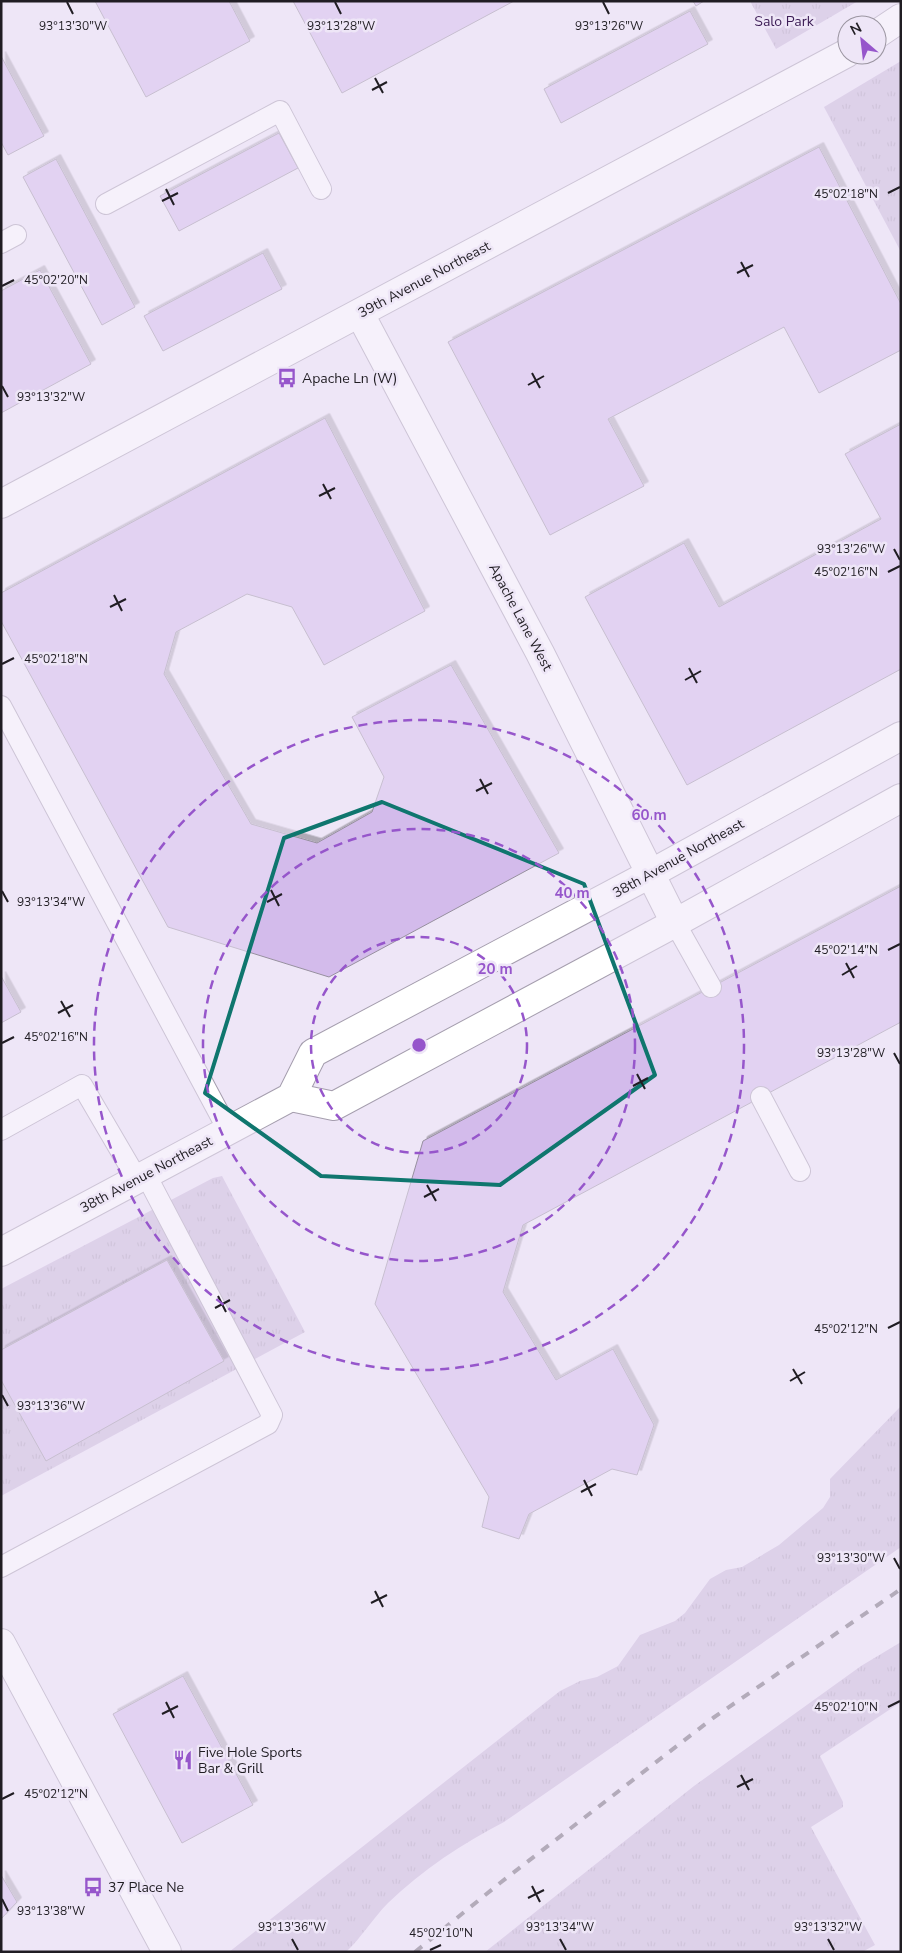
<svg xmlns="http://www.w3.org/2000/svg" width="902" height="1953" font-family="'Nunito Sans',sans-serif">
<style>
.grass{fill:url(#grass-tufts)}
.building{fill:#d3bbeb;stroke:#97909f;filter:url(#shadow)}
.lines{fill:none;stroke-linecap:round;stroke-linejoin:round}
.lane-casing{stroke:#a59eae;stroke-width:22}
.street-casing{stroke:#a59eae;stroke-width:30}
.secondary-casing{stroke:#a59eae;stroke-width:30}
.lane{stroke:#fff;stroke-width:20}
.street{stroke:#fff;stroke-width:28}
.secondary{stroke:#fff;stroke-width:28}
.rail{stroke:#6a656f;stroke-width:4;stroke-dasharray:9 9;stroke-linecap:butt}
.marked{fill:none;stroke:#0f766e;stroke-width:4;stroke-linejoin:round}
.ticks{fill:none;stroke:#201d23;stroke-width:2}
.ring{fill:none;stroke:#9656cb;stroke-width:2.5;stroke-dasharray:9 6}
.labels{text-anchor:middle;stroke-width:5;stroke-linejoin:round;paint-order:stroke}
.park-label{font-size:14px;fill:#3d1d56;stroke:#eee6f7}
.street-label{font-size:14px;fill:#201d23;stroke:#eee6f7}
.poi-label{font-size:14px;fill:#201d23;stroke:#eee6f7;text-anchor:start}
.ticks-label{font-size:12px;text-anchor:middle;fill:#201d23;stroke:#eee6f7;stroke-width:5;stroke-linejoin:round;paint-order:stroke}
.centre{fill:#9656cb;stroke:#eee6f7;stroke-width:2.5}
.ring-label{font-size:15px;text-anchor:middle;font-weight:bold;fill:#9656cb;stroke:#eee6f7;stroke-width:5;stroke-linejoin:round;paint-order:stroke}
</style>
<defs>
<pattern id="grass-tufts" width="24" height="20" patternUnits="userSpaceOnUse" patternTransform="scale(1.25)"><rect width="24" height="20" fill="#c8b8d8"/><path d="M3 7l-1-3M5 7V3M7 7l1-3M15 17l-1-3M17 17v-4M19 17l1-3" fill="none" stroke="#ac9eb9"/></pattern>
<filter id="shadow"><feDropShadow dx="4.5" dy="-4.5" stdDeviation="0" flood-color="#0004"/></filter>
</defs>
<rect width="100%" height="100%" fill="#eee6f7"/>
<g class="grass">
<path d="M750,1H858L776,49Z"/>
<path d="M901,61V252L824,107Z"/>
<path d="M222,1176L305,1332L1,1496V1289L213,1178Z"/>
<path d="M901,1406V1547L504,1822C463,1843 422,1870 388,1903C373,1918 362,1937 346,1952H229L560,1691L580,1681L597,1677L618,1666L640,1635L675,1621L685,1613L710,1579L726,1570L742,1567L779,1545L823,1508L830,1497V1479Z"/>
<path d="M901,1642V1702L820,1756L843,1802V1807L811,1827L875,1945L862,1952H485L694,1786L861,1666Z"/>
</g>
<g class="building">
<path d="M95,1H229L250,41L146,97Z"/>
<path d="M293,1H514L342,93Z"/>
<path d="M693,1H704L696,6Z"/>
<path d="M690,11L708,44L561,123L544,89Z"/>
<path d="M1,56L44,136L8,155L1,142Z"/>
<path d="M279,133L298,168L179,231L160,196Z"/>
<path d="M819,147L901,304V350L819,393L784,327L608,419L644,486L550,535L448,342Z"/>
<path d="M56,159L135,307L102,325L23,177Z"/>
<path d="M263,253L282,289L163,351L144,316Z"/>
<path d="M40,270L91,364L1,413V291Z"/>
<path d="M325,418L425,611L324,665L292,607L247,594L176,632L164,674L251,824L317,843L372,812L384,777L352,717L451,665L559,853L329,977L168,927L1,621V593Z"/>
<path d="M901,424V669L687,785L585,597L684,543L719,607L881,519L845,454Z"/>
<path d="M901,886V1022L523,1225L503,1292L556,1380L613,1349L654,1425L637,1475L612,1469L529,1514L519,1539L482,1527L489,1497L375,1304L423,1141Z"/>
<path d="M1,976L21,1012L1,1023Z"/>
<path d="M167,1260L224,1361L46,1461L1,1380V1350Z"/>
<path d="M183,1676L253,1805L182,1843L113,1714Z"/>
<path d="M1,1875L17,1902L1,1919Z"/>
</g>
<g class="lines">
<defs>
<g id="lane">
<path d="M106,204L280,111L321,189"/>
<path d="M1,243L16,235"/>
<path d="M1,706L228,1130"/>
<path d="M675,923L711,987"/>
<path d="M761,1097L800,1171"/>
<path d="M1,1130L82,1085L137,1179"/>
<path d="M1,1567L268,1424L272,1415L146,1175"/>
</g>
<g id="street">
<path d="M877,34L901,18"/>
<path d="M360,314L540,653L675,923"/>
<path d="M1,504L847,53"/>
<path d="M291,1097L334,1106L675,923L901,798"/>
<path d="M1,1252L291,1097L313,1053L650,874L901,736"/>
</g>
<path id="secondary" d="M1,1643L167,1952"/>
</defs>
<use href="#lane" class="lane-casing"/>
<use href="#street" class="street-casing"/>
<use href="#secondary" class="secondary-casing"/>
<use href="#lane" class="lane"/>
<use href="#street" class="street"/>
<use href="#secondary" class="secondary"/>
<path class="rail" d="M415,1952L500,1883L713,1718L901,1589"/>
</g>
<path d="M0 0H902V1953H0ZM382,802L584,884L655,1075L500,1185L321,1176L205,1093L284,838Z" fill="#eee6f7" fill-opacity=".55" fill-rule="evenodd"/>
<path class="marked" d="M382,802L584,884L655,1075L500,1185L321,1176L205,1093L284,838Z"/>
<path class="ticks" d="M67,2L73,14M335,2L341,14M603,2L609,14M375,78L383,93M372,90L387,82M166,189L174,205M888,193L900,187M162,201L178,193M741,262L749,277M737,273L753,265M2,286L14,280M532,373L540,388M528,385L544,376M2,386L8,397M323,484L331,499M319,496L335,488M894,549L900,560M888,572L900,566M114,595L122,611M110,607L126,599M2,664L14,658M689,668L697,683M685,680L701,671M480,779L488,794M476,791L492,783M271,890L279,906M2,891L8,902M267,902L282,894M888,950L900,944M846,963L854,978M842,975L857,966M61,1001L70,1017M58,1013L73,1005M2,1043L14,1037M894,1053L900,1064M637,1074L645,1089M633,1086L648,1078M427,1185L436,1201M424,1197L439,1189M218,1296L226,1312M215,1308L230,1300M888,1328L900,1322M793,1369L802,1384M790,1381L805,1372M2,1395L8,1406M584,1480L592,1496M581,1492L596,1484M894,1558L900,1569M375,1591L383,1607M371,1603L387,1595M166,1702L174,1718M888,1707L900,1701M162,1714L178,1706M741,1775L749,1790M737,1787L753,1779M2,1799L14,1793M532,1886L540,1902M528,1898L544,1890M2,1899L8,1911M292,1939L298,1950M560,1939L566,1950M828,1939L834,1950M430,1950L441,1945"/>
<g class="ring">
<circle cx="419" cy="1045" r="108"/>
<circle cx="419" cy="1045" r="216"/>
<circle cx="419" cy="1045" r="325"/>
</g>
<defs>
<symbol id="bus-bare" viewBox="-9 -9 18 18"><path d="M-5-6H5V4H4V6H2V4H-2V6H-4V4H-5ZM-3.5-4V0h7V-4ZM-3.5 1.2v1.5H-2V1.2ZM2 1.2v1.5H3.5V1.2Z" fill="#9656cb" stroke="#eee6f7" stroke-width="2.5" paint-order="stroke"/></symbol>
<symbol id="restaurant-bare" viewBox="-9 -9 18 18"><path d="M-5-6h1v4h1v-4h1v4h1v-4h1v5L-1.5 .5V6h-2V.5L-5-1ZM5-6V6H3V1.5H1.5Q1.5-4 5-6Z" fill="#9656cb" stroke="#eee6f7" stroke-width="2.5" paint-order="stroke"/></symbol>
</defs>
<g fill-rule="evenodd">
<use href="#bus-bare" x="273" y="364" width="28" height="28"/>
<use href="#restaurant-bare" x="169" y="1746" width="28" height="28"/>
<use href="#bus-bare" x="79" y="1873" width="28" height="28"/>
</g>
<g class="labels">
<g class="park-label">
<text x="784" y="26">Salo Park</text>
</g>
<g class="street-label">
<text transform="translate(424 279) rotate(-28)" y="5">39th Avenue Northeast</text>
<text transform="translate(521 617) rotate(62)" y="5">Apache Lane West</text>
<text transform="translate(678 858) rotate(-29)" y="5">38th Avenue Northeast</text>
<text transform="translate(146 1174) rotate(-28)" y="5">38th Avenue Northeast</text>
</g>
<g class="poi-label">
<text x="302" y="383">Apache Ln (W)</text>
<text x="198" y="1757">Five Hole Sports<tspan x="198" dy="16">Bar &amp; Grill</tspan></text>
<text x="108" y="1892">37 Place Ne</text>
</g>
</g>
<g class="ticks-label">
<text x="73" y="30">93°13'30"W</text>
<text x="341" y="30">93°13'28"W</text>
<text x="609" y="30">93°13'26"W</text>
<text x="846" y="198">45°02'18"N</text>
<text x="56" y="284">45°02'20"N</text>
<text x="51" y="401">93°13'32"W</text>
<text x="851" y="553">93°13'26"W</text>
<text x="846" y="576">45°02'16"N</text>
<text x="56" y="663">45°02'18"N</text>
<text x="51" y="906">93°13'34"W</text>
<text x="846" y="954">45°02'14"N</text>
<text x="56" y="1041">45°02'16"N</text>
<text x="851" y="1057">93°13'28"W</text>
<text x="846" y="1333">45°02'12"N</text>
<text x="51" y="1410">93°13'36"W</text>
<text x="851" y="1562">93°13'30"W</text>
<text x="846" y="1711">45°02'10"N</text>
<text x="56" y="1798">45°02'12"N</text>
<text x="51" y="1915">93°13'38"W</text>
<text x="292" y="1931">93°13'36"W</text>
<text x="560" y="1931">93°13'34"W</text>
<text x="828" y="1931">93°13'32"W</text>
<text x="441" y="1937">45°02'10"N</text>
</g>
<circle cx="419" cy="1045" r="8" class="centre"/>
<g class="ring-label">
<text x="649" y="820">60 m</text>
<text x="572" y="898">40 m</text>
<text x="495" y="974">20 m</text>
</g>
<rect width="902" height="1953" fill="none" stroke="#201d23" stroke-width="5"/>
<g transform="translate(862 40) rotate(332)"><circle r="24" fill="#eee6f7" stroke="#9c96a2"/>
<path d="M0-4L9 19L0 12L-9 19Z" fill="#9656cb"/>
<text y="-8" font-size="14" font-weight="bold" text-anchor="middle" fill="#201d23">N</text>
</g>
</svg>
